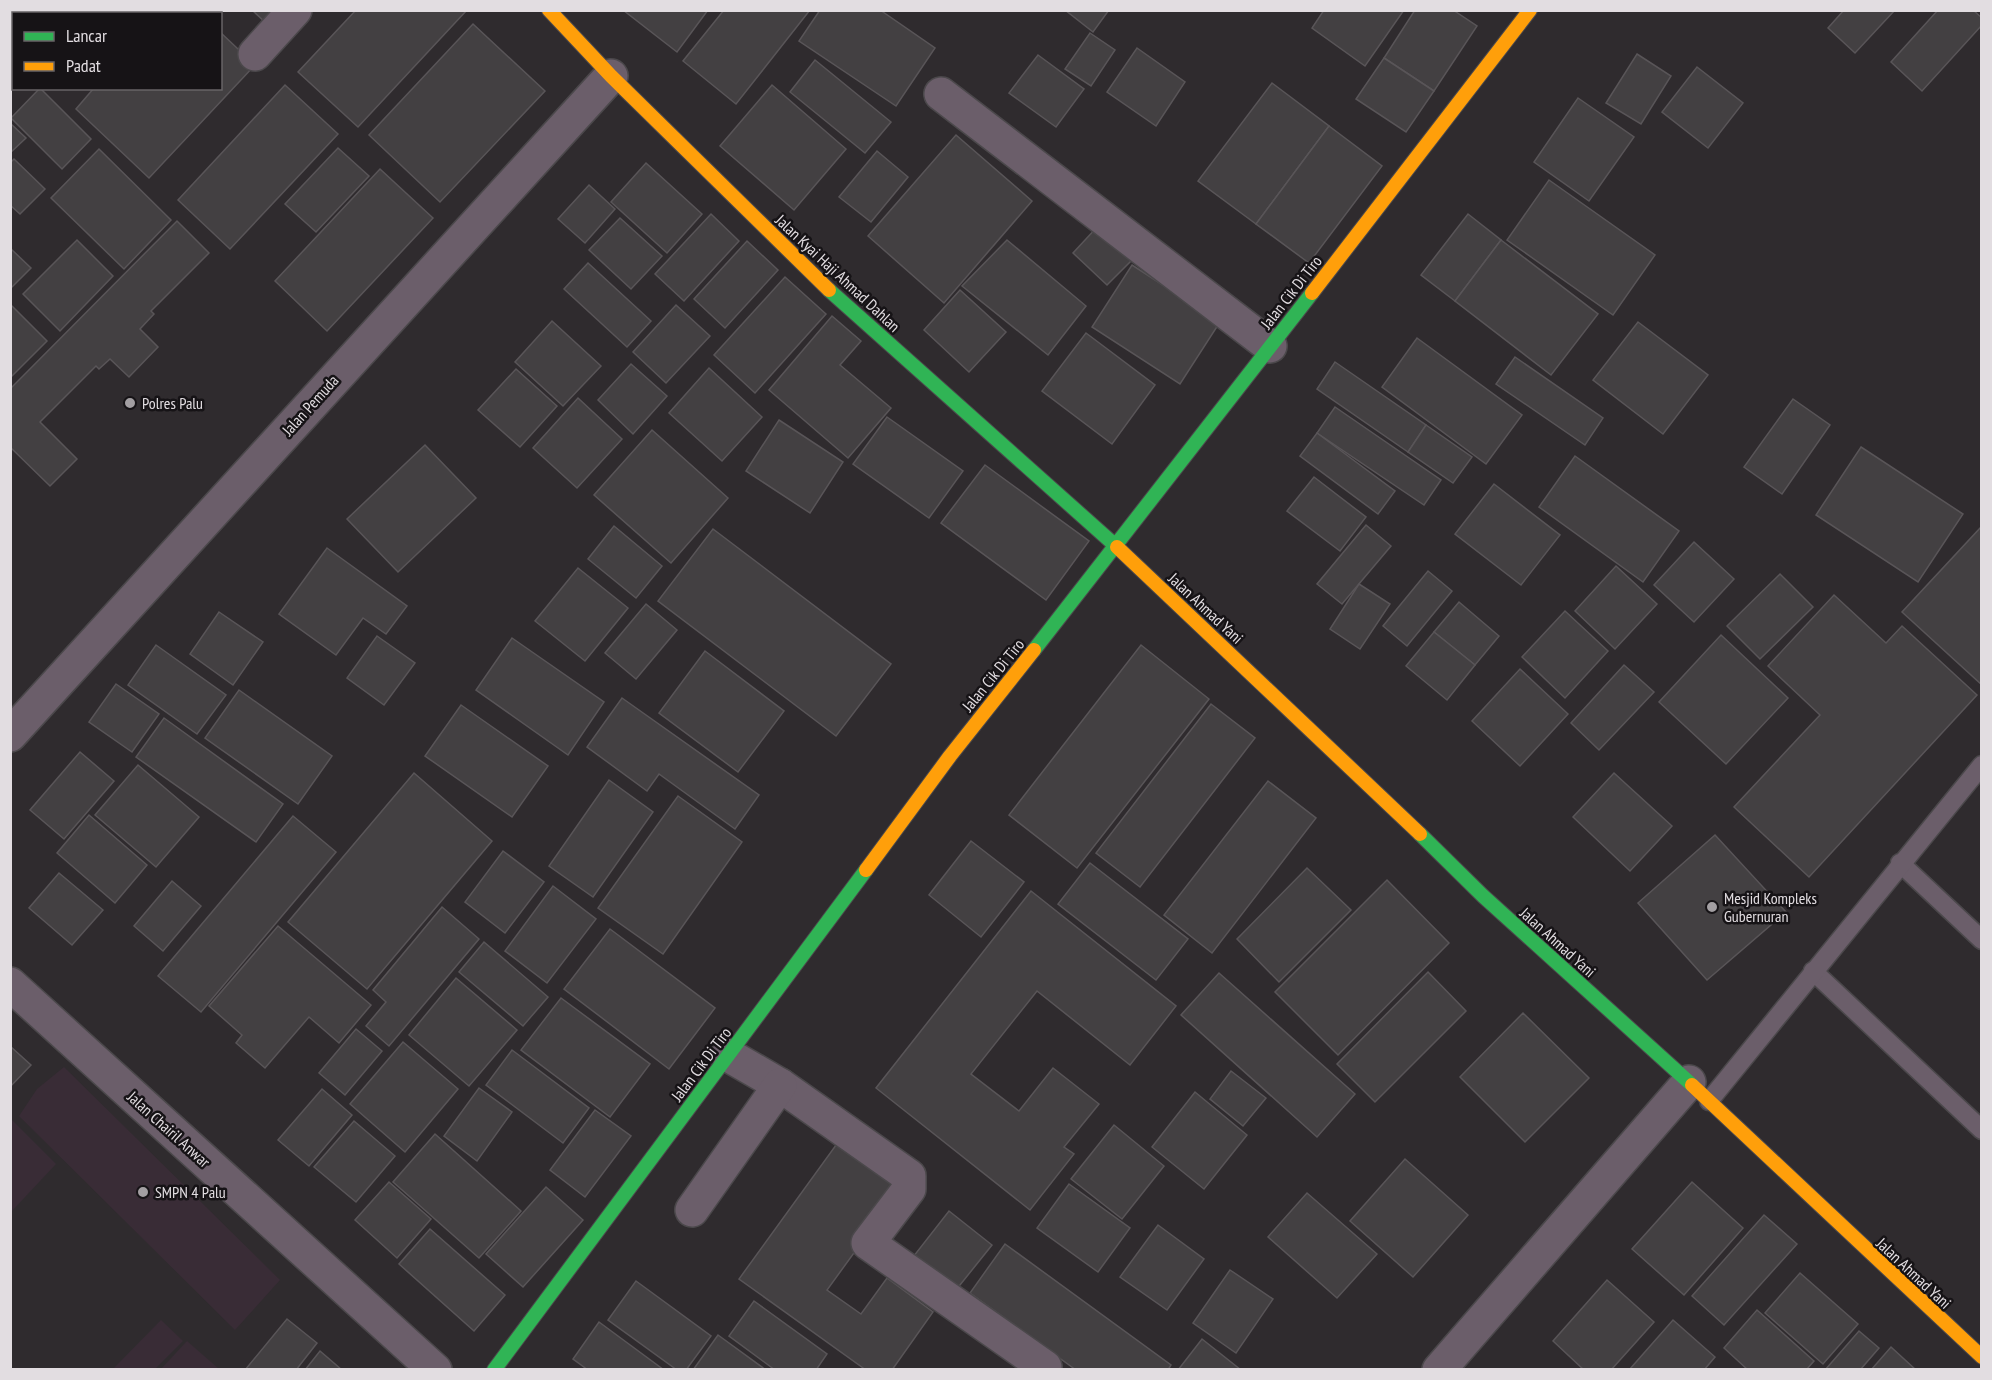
<svg xmlns="http://www.w3.org/2000/svg" width="1992" height="1380" font-family="'PT Sans Narrow',sans-serif">
<style>
.built{fill:#392c36}
.building{fill:#434042;stroke:#595558;stroke-width:1.5}
.lines{fill:none;stroke-linecap:round;stroke-linejoin:round}
.lane-casing{stroke:#4b484b;stroke-width:21}
.street-casing{stroke:#4b484b;stroke-width:36}
.fast-casing{stroke:#4b484b;stroke-width:16}
.slow-casing{stroke:#4b484b;stroke-width:16}
.lane{stroke:#6b5e6a;stroke-width:18}
.street{stroke:#6b5e6a;stroke-width:33}
.fast{stroke:#30b455;stroke-width:14}
.slow{stroke:#ff9f0a;stroke-width:14}
.poi-dot{fill:#a39fa2;stroke:#161316;stroke-width:2}
.labels{text-anchor:middle;stroke-width:5;stroke-linejoin:round;paint-order:stroke}
.street-label{font-size:16px;fill:#e2dde1;stroke:#161316}
.poi-label{font-size:16px;fill:#e2dde1;stroke:#161316;text-anchor:start}
</style>
<rect width="100%" height="100%" fill="#2f2b2e"/>
<g class="built">
<path d="M64,1067L280,1280L235,1330L19,1116L37,1089Z"/>
<path d="M11,1119L56,1164L11,1212H10Z"/>
<path d="M161,1320L183,1341L155,1369H113Z"/>
<path d="M187,1341L219,1369H161Z"/>
</g>
<g class="building">
<path d="M62,10H160L158,14H59Z"/>
<path d="M167,10H198L201,14H165Z"/>
<path d="M252,10H279L267,24Z"/>
<path d="M356,10H467L358,127L298,72Z"/>
<path d="M623,10H708L677,52Z"/>
<path d="M724,10H810L736,104L683,61Z"/>
<path d="M820,10H880L935,48L896,106L799,41Z"/>
<path d="M1065,10H1109L1093,32Z"/>
<path d="M1324,10H1404L1365,66L1312,28Z"/>
<path d="M1415,10H1453L1477,26L1434,91L1384,58Z"/>
<path d="M1844,10H1895L1855,53L1828,28Z"/>
<path d="M1938,10H1973L1982,18V25L1922,91L1891,62Z"/>
<path d="M473,24L545,91L440,202L369,135Z"/>
<path d="M220,32L255,65L149,178L76,109L94,88H220Z"/>
<path d="M1090,33L1115,50L1091,86L1065,69Z"/>
<path d="M1137,48L1185,82L1156,126L1107,92Z"/>
<path d="M1637,54L1671,76L1641,124L1606,103Z"/>
<path d="M1038,55L1084,89L1056,127L1009,93Z"/>
<path d="M1384,58L1434,91L1406,132L1356,99Z"/>
<path d="M815,60L891,122L865,153L790,92Z"/>
<path d="M1697,67L1743,103L1708,148L1662,112Z"/>
<path d="M1272,83L1329,126L1256,224L1198,181Z"/>
<path d="M285,85L338,134L230,249L178,200Z"/>
<path d="M772,85L846,149L794,210L720,146Z"/>
<path d="M40,88L91,139L62,169L11,118Z"/>
<path d="M1578,98L1634,137L1589,201L1534,162Z"/>
<path d="M10,123L26,138L10,153Z"/>
<path d="M1329,126L1382,166L1309,263L1256,224Z"/>
<path d="M956,135L1032,201L944,303L868,236Z"/>
<path d="M338,148L369,176L316,232L285,204Z"/>
<path d="M99,149L171,220L124,269L51,198Z"/>
<path d="M877,151L908,177L871,222L839,197Z"/>
<path d="M14,159L45,189L20,214L10,205V163Z"/>
<path d="M646,163L702,214L667,253L611,202Z"/>
<path d="M380,169L433,218L327,331L275,281Z"/>
<path d="M1549,180L1655,255L1613,315L1507,240Z"/>
<path d="M589,185L615,209L585,243L558,219Z"/>
<path d="M711,214L739,241L684,301L655,274Z"/>
<path d="M1468,214L1501,240L1455,301L1421,275Z"/>
<path d="M620,218L662,256L631,289L589,250Z"/>
<path d="M177,221L209,253L151,311L154,314L140,329L158,347L129,377L110,359L99,369L96,366L40,422L77,459L50,486L10,447V389Z"/>
<path d="M1098,226L1133,259L1107,285L1073,253Z"/>
<path d="M77,240L113,276L60,331L23,294Z"/>
<path d="M1007,240L1086,306L1048,355L962,286Z"/>
<path d="M1501,240L1598,314L1551,375L1455,301Z"/>
<path d="M747,241L778,270L725,328L694,299Z"/>
<path d="M10,248L31,268L10,289Z"/>
<path d="M588,263L651,321L627,347L564,289Z"/>
<path d="M1132,265L1220,322L1180,384L1092,327Z"/>
<path d="M785,277L826,314L755,393L714,355Z"/>
<path d="M960,290L1006,332L969,372L924,330Z"/>
<path d="M10,304L47,341L10,378Z"/>
<path d="M676,305L710,336L666,383L633,352Z"/>
<path d="M832,316L861,341L840,365L891,408L848,458L769,390Z"/>
<path d="M552,321L601,366L563,406L515,362Z"/>
<path d="M1638,322L1708,375L1663,434L1593,380Z"/>
<path d="M1086,333L1155,385L1112,444L1042,391Z"/>
<path d="M1417,338L1522,415L1486,464L1382,387Z"/>
<path d="M1515,357L1603,418L1585,445L1496,384Z"/>
<path d="M1335,362L1426,425L1408,452L1317,389Z"/>
<path d="M631,364L667,396L633,434L598,400Z"/>
<path d="M709,368L762,417L722,461L669,413Z"/>
<path d="M516,369L557,406L520,447L478,410Z"/>
<path d="M578,398L622,439L577,488L533,448Z"/>
<path d="M1793,399L1830,425L1782,494L1744,467Z"/>
<path d="M1335,407L1441,480L1424,505L1317,433Z"/>
<path d="M887,417L963,471L929,518L853,464Z"/>
<path d="M779,420L843,462L810,513L746,471Z"/>
<path d="M1426,425L1472,457L1453,483L1408,452Z"/>
<path d="M652,430L728,498L671,563L594,495Z"/>
<path d="M1317,433L1395,491L1378,514L1300,456Z"/>
<path d="M425,445L476,498L398,572L347,519Z"/>
<path d="M1861,447L1963,514L1918,582L1816,515Z"/>
<path d="M1575,456L1679,531L1643,582L1539,507Z"/>
<path d="M985,465L1089,541L1046,600L941,523Z"/>
<path d="M1314,477L1366,517L1340,551L1287,511Z"/>
<path d="M1494,484L1560,535L1521,585L1455,534Z"/>
<path d="M1366,525L1391,546L1342,604L1317,584Z"/>
<path d="M614,526L662,566L636,598L588,559Z"/>
<path d="M1982,526V685L1902,612Z"/>
<path d="M713,529L891,664L836,736L658,601Z"/>
<path d="M1694,542L1734,579L1694,622L1654,585Z"/>
<path d="M327,548L407,606L386,634L363,618L336,655L279,614Z"/>
<path d="M1616,566L1657,604L1615,649L1575,611Z"/>
<path d="M578,568L628,608L585,661L535,621Z"/>
<path d="M1428,571L1452,591L1407,646L1383,626Z"/>
<path d="M1780,574L1813,607L1760,659L1727,626Z"/>
<path d="M1359,584L1390,604L1360,649L1330,629Z"/>
<path d="M1834,595L1886,643L1902,626L1977,695L1809,877L1734,807L1820,715L1768,666Z"/>
<path d="M1459,602L1499,636L1475,665L1434,632Z"/>
<path d="M646,604L677,630L636,679L605,653Z"/>
<path d="M1565,611L1608,651L1565,698L1522,657Z"/>
<path d="M219,612L263,642L233,685L190,654Z"/>
<path d="M1434,632L1475,665L1447,700L1406,666Z"/>
<path d="M1721,635L1788,698L1726,764L1659,702Z"/>
<path d="M377,636L415,663L384,705L347,678Z"/>
<path d="M512,638L604,702L568,755L476,690Z"/>
<path d="M156,645L226,695L197,734L128,685Z"/>
<path d="M1141,645L1209,699L1077,868L1009,815Z"/>
<path d="M705,651L784,711L738,772L659,713Z"/>
<path d="M1624,665L1654,692L1599,750L1571,723Z"/>
<path d="M1520,669L1568,714L1520,766L1472,721Z"/>
<path d="M116,684L159,714L132,752L89,722Z"/>
<path d="M239,690L332,756L298,804L205,738Z"/>
<path d="M622,698L759,795L735,829L659,774L647,791L587,747Z"/>
<path d="M1211,704L1255,738L1140,887L1096,853Z"/>
<path d="M461,705L548,766L512,817L425,756Z"/>
<path d="M164,718L283,804L256,842L136,757Z"/>
<path d="M80,752L114,781L64,839L30,810Z"/>
<path d="M138,765L199,817L156,867L95,815Z"/>
<path d="M414,773L492,841L367,989L288,922Z"/>
<path d="M1614,773L1672,826L1630,871L1573,817Z"/>
<path d="M609,780L653,812L593,897L549,866Z"/>
<path d="M1268,781L1316,818L1212,953L1164,915Z"/>
<path d="M678,796L742,842L663,954L598,908Z"/>
<path d="M89,815L147,865L115,903L57,853Z"/>
<path d="M293,816L336,852L201,1012L158,976Z"/>
<path d="M1715,835L1786,912L1707,980L1638,903Z"/>
<path d="M971,841L1024,882L981,937L929,895Z"/>
<path d="M503,851L544,882L505,933L465,902Z"/>
<path d="M1090,863L1188,939L1156,980L1058,904Z"/>
<path d="M1307,868L1351,910L1279,982L1237,939Z"/>
<path d="M59,873L103,910L72,945L29,908Z"/>
<path d="M1387,880L1449,943L1338,1055L1275,992Z"/>
<path d="M172,881L201,906L163,951L134,926Z"/>
<path d="M553,886L596,919L547,983L505,951Z"/>
<path d="M1031,891L1176,1006L1130,1065L1037,991L971,1074L1019,1111L1053,1068L1099,1104L1064,1147L1074,1154L1030,1210L876,1088Z"/>
<path d="M442,907L479,939L389,1046L366,1026L386,1002L373,990Z"/>
<path d="M278,926L371,1005L339,1043L309,1017L265,1068L236,1043L242,1035L209,1006Z"/>
<path d="M610,929L715,1008L669,1069L564,989Z"/>
<path d="M484,942L548,997L523,1026L459,972Z"/>
<path d="M1428,972L1466,1011L1375,1102L1337,1064Z"/>
<path d="M1219,973L1355,1094L1317,1137L1181,1015Z"/>
<path d="M456,978L517,1030L469,1086L409,1035Z"/>
<path d="M561,998L650,1064L610,1117L521,1050Z"/>
<path d="M1523,1013L1589,1078L1525,1142L1460,1077Z"/>
<path d="M356,1029L382,1051L345,1095L319,1073Z"/>
<path d="M403,1042L458,1089L405,1152L350,1104Z"/>
<path d="M10,1046L31,1065L10,1087Z"/>
<path d="M512,1050L589,1108L563,1143L486,1085Z"/>
<path d="M1231,1071L1266,1098L1243,1126L1210,1099Z"/>
<path d="M479,1088L512,1112L477,1161L444,1136Z"/>
<path d="M322,1089L352,1115L309,1166L278,1140Z"/>
<path d="M1195,1092L1247,1135L1204,1189L1152,1147Z"/>
<path d="M595,1110L631,1136L585,1197L550,1170Z"/>
<path d="M354,1121L395,1156L356,1202L314,1167Z"/>
<path d="M1114,1125L1164,1166L1122,1219L1071,1179Z"/>
<path d="M435,1134L521,1211L479,1258L393,1182Z"/>
<path d="M844,1134L907,1180L827,1290L861,1314L887,1278L933,1312L892,1370H866L739,1279Z"/>
<path d="M1405,1159L1468,1215L1413,1277L1350,1221Z"/>
<path d="M389,1182L431,1219L397,1258L355,1220Z"/>
<path d="M1692,1182L1743,1228L1684,1295L1632,1249Z"/>
<path d="M1069,1184L1130,1228L1098,1272L1037,1228Z"/>
<path d="M546,1187L583,1220L523,1287L486,1254Z"/>
<path d="M1307,1193L1377,1254L1337,1298L1268,1237Z"/>
<path d="M949,1211L992,1245L956,1290L913,1257Z"/>
<path d="M1764,1215L1797,1244L1724,1325L1692,1296Z"/>
<path d="M1158,1225L1204,1259L1167,1310L1120,1277Z"/>
<path d="M430,1229L505,1295L474,1331L399,1264Z"/>
<path d="M1005,1244L1171,1365L1168,1370H1076L970,1293Z"/>
<path d="M1230,1270L1273,1299L1236,1353L1193,1323Z"/>
<path d="M1800,1273L1858,1324L1823,1364L1765,1313Z"/>
<path d="M1607,1280L1654,1322L1611,1370H1584L1553,1341Z"/>
<path d="M636,1281L711,1336L686,1370H677L608,1320Z"/>
<path d="M754,1301L827,1354L816,1370H775L729,1336Z"/>
<path d="M1757,1310L1814,1361L1806,1370H1748L1724,1348Z"/>
<path d="M287,1319L317,1343L296,1370H245Z"/>
<path d="M1673,1320L1715,1357L1704,1370H1629Z"/>
<path d="M599,1322L664,1370H588L573,1359Z"/>
<path d="M1859,1331L1879,1348L1860,1370H1825Z"/>
<path d="M718,1335L766,1370H693Z"/>
<path d="M1202,1339L1241,1370H1178Z"/>
<path d="M1891,1347L1916,1370H1871Z"/>
<path d="M320,1351L342,1370H305Z"/>
</g>
<g class="lines">
<defs>
<g id="lane">
<path d="M10,20L14,17"/>
<path d="M1900,863L1982,940"/>
<path d="M1813,971L1982,1130"/>
<path d="M1709,1101L1982,765"/>
</g>
<g id="street">
<path d="M255,54L295,10"/>
<path d="M941,94L1270,346"/>
<path d="M10,735L611,76"/>
<path d="M10,984L435,1370"/>
<path d="M728,1055L780,1085L909,1176V1189L868,1243L1045,1367"/>
<path d="M692,1210L780,1085"/>
<path d="M1439,1370L1689,1082"/>
</g>
<g id="fast">
<path d="M829,290L1117,547"/>
<path d="M1034,650L1312,293"/>
<path d="M1420,834L1483,896L1692,1085"/>
<path d="M494,1370L866,870"/>
</g>
<g id="slow">
<path d="M549,10L611,76L829,290"/>
<path d="M1312,293L1530,10"/>
<path d="M1117,547L1420,834"/>
<path d="M866,870L950,756L1034,650"/>
<path d="M1692,1085L1982,1357"/>
</g>
</defs>
<use href="#lane" class="lane-casing"/>
<use href="#street" class="street-casing"/>
<use href="#fast" class="fast-casing"/>
<use href="#slow" class="slow-casing"/>
<use href="#lane" class="lane"/>
<use href="#street" class="street"/>
<use href="#fast" class="fast"/>
<use href="#slow" class="slow"/>
</g>
<g class="poi-dot">
<circle cx="130" cy="403" r="6"/>
<circle cx="1712" cy="907" r="6"/>
<circle cx="143" cy="1192" r="6"/>
</g>
<g class="labels">
<g class="street-label">
<text transform="translate(838 273) rotate(43)" y="6">Jalan Kyai Haji Ahmad Dahlan</text>
<text transform="translate(1291 292) rotate(-52)" y="6">Jalan Cik Di Tiro</text>
<text transform="translate(310 405) rotate(-48)" y="6">Jalan Pemuda</text>
<text transform="translate(1206 608) rotate(43)" y="6">Jalan Ahmad Yani</text>
<text transform="translate(993 675) rotate(-51)" y="6">Jalan Cik Di Tiro</text>
<text transform="translate(1558 942) rotate(42)" y="6">Jalan Ahmad Yani</text>
<text transform="translate(701 1064) rotate(-53)" y="6">Jalan Cik Di Tiro</text>
<text transform="translate(169 1129) rotate(42)" y="6">Jalan Chairil Anwar</text>
<text transform="translate(1914 1273) rotate(43)" y="6">Jalan Ahmad Yani</text>
</g>
<g class="poi-label">
<text x="142" y="409">Polres Palu</text>
<text x="1724" y="904">Mesjid Kompleks<tspan x="1724" dy="18">Gubernuran</tspan></text>
<text x="155" y="1198">SMPN 4 Palu</text>
</g>
</g>
<rect width="1992" height="1380" fill="none" stroke="#e2dde1" stroke-width="24"/>
<rect x="12" y="12" width="210" height="78" fill="#161316" stroke="#686467" stroke-width="1.5"/>
<rect x="24" y="32" width="30" height="9" fill="#30b455" stroke="#686467" stroke-width="1.5"/>
<text x="66" y="42" font-size="18" fill="#e2dde1">Lancar</text>
<rect x="24" y="62" width="30" height="9" fill="#ff9f0a" stroke="#686467" stroke-width="1.5"/>
<text x="66" y="72" font-size="18" fill="#e2dde1">Padat</text>
</svg>
